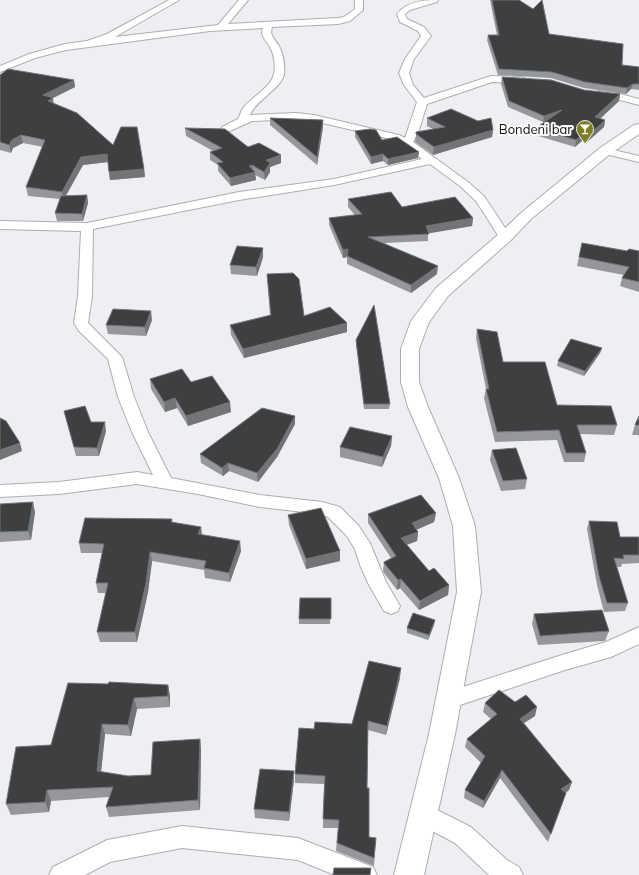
<svg xmlns="http://www.w3.org/2000/svg" width="639" height="875" font-family="Mulish,sans-serif">
<style>
.lines{fill:none;stroke-linecap:round;stroke-linejoin:round}
.minor-casing{stroke:#acaeb1;stroke-width:2}
.tertiary-casing{stroke:#acaeb1;stroke-width:2}
.minor{fill:#fff;fill-rule:evenodd}
.tertiary{fill:#fff;fill-rule:evenodd}
.wall{fill:#95979a}
.shaded-wall{fill:#727476}
.building{fill:#3d3f41;stroke:#727476}
.labels{text-anchor:middle;stroke-width:4;stroke-linejoin:round;paint-order:stroke}
.far-poi-label{font-size:13px;fill:#0d0e0f;stroke:#fff;text-anchor:end}
</style>
<rect width="100%" height="100%" fill="#edeff3"/>
<g class="lines">
<defs>
<g id="minor">
<path d="M169,0H179L115,37L218,25L239,0H248L228,24L338,18L344,17L355,9V0H363V10L350,21L338,24L272,27C269,36 275,39 279,46C283,54 285,65 284,74C282,88 255,101 250,115L296,113L314,115L399,135L405,138L417,102L404,85L399,73L405,59L421,36L418,31L400,22L397,14C406,2 423,0 438,0L437,2L410,10L405,14L407,19L424,27L431,36L414,59L409,73L413,85L424,98L491,76L522,77L527,80L522,83L492,82L427,104L418,133L413,142L468,182L484,196L511,237L509,240H501L476,201L460,186L430,164L334,185L239,200L93,229L92,296L88,323L122,357L134,397L148,432L171,478L260,495L322,502L340,507L358,525L370,543L386,582L400,606L398,611L391,614L384,611L369,585L360,565L355,549L346,535L328,517L321,514L260,507L198,494L137,484L59,494L0,497V485L59,482L137,472L153,475L132,432L118,397L108,359L79,331L74,323L78,296L81,231L0,229V221L87,223L239,192L334,179L422,159L403,145L391,139L314,121L296,119L252,121L230,131H222L221,129L222,127L238,119C240,116 241,111 243,108C251,98 272,86 274,74C276,65 274,54 270,47C266,40 260,36 263,28L210,31L66,50L35,58L0,72V66L29,54L65,44L87,41L107,34Z"/>
<path d="M598,91L616,93L639,99V105L616,99L594,96L593,94Z"/>
<path d="M605,148L639,156V162L601,153L599,151L601,149Z"/>
<path d="M639,627V644L611,657L565,670L448,709L441,706L438,700L441,694L565,654L606,642Z"/>
<path d="M423,803L471,827L507,860L519,867L523,875H489L455,843L415,822L412,814L415,806Z"/>
<path d="M182,826L298,838L373,867L377,875H335L298,860L182,848L110,862L85,875H49L53,867L107,840Z"/>
</g>
<path id="tertiary" d="M639,124V134L610,154L531,219L511,240L448,296L429,322L419,349V382L428,407L459,478L475,526L481,592L455,734L424,875H394L429,734L457,592L453,526L439,478L408,407L401,382V349L411,321L436,288L499,234L521,213L600,148L634,125Z"/>
</defs>
<use href="#minor" class="minor-casing"/>
<use href="#tertiary" class="tertiary-casing"/>
<use href="#minor" class="minor"/>
<use href="#tertiary" class="tertiary"/>
</g>
<g class="wall">
<path d="M490,0H519L549,34L622,65L639,67V90L631,89L626,94L584,88L551,78L498,75L487,40L488,35H497Z"/>
<path d="M0,75L74,80L75,87L53,98V103L113,145L144,169L145,177L110,180L108,162L83,165L66,196L87,195L88,203L83,221H57L55,213L60,199L28,196L26,187L43,147L23,143L13,148L11,153L0,150Z"/>
<path d="M502,77L584,90L620,94L619,101L600,119L605,120L604,127L587,142L583,140L575,147L535,135L536,128L545,122H543L508,107L501,84Z"/>
<path d="M270,118L323,120V127L317,165L270,125Z"/>
<path d="M427,118L493,130L492,137L433,155L415,142L416,134L433,129L427,126Z"/>
<path d="M185,128L248,147L281,155V163L270,167V172L265,180L255,175L256,180L231,186L218,171V165L210,160V152L213,151L186,136Z"/>
<path d="M355,131L419,152L418,158L388,165L383,161L371,164L355,137Z"/>
<path d="M348,199L473,218L472,226L428,233V241L385,243L437,274L411,293L347,264V257L343,258L329,225V218L355,215L348,207Z"/>
<path d="M582,243L627,251H639V292L620,286L622,278L624,275L577,266Z"/>
<path d="M263,248V257L257,276L231,274L230,265Z"/>
<path d="M267,274L304,316L347,332L244,358L231,335L230,325L270,316Z"/>
<path d="M152,320L146,336L108,334L106,325Z"/>
<path d="M477,329L503,362L557,405L617,425L614,435L580,434L586,453L584,462H564L557,440L495,442L484,398L486,389L476,338Z"/>
<path d="M356,340L390,404L389,409H364L356,344Z"/>
<path d="M602,348L600,353L584,376L557,366L558,361Z"/>
<path d="M150,379L191,382L231,412L188,426L177,408L165,412L151,389Z"/>
<path d="M64,411L91,422L106,431L99,456H76Z"/>
<path d="M295,416V424L277,457L258,482L229,471L223,476L201,463L200,454Z"/>
<path d="M639,416V435H632L635,425Z"/>
<path d="M392,436L391,446L382,467L340,457V447Z"/>
<path d="M492,450L527,479L525,489L501,491L490,460Z"/>
<path d="M0,504L35,512L31,540L0,542Z"/>
<path d="M436,513L434,522L416,530L418,532L417,541L407,545L429,571L449,585L448,595L419,610L400,588L397,590L384,573L383,571L384,562L391,558L368,523V514Z"/>
<path d="M288,515L340,551V561L306,569L289,525Z"/>
<path d="M172,519L173,523L201,527L202,535L241,551L230,582L205,578L204,570L152,561L148,592L137,642H100L97,632L106,593H98L96,583L102,553H81L79,543Z"/>
<path d="M589,521L620,537H639V563L622,564L621,567H617L628,603L625,611L604,612L597,585L587,529Z"/>
<path d="M331,598L330,624H299V619Z"/>
<path d="M534,614L609,631L605,641L538,645L532,624Z"/>
<path d="M434,625L428,640L407,633V628Z"/>
<path d="M400,678L386,735L368,730L367,788L369,837L376,838L374,866L336,851L338,828H323L324,784L295,783V774L314,729L352,724Z"/>
<path d="M108,684L168,685L170,696V707L137,709L131,736L105,734L101,772L128,776L151,775L200,739L201,750L200,810L109,817L106,807L109,797L51,801L49,812L11,815L6,804L51,745Z"/>
<path d="M515,702L535,716L524,723L572,782L569,790L566,793L548,842L500,778L483,808L464,798L465,790L481,763L465,747L467,739L491,719L483,712L485,703Z"/>
<path d="M294,780L289,821L255,818L254,809Z"/>
</g>
<g class="shaded-wall">
<path d="M74,80L75,87L53,98L54,106L49,108L43,95Z"/>
<path d="M633,84L631,89L626,94L627,88Z"/>
<path d="M620,94L619,101L594,124L595,117Z"/>
<path d="M562,110L561,117L543,122L544,116Z"/>
<path d="M323,120V127L317,165V157Z"/>
<path d="M605,120L604,127L587,142L589,135Z"/>
<path d="M493,130L492,137L433,155L434,147Z"/>
<path d="M584,133L583,140L575,147L576,140Z"/>
<path d="M21,135L23,143L13,148L11,153L9,145L12,140Z"/>
<path d="M419,152L418,158L388,165V159Z"/>
<path d="M107,154L108,162L83,165L63,200L62,192L81,157Z"/>
<path d="M383,154V161L371,164V157Z"/>
<path d="M281,155V163L270,167V172L265,180L264,172L266,160Z"/>
<path d="M252,165L253,173L255,172L256,180L231,186L230,178L249,166Z"/>
<path d="M144,169L145,177L110,180L109,172Z"/>
<path d="M87,195L88,203L83,221L82,214Z"/>
<path d="M473,218L472,226L425,234L426,226Z"/>
<path d="M263,248V257L257,276L256,267Z"/>
<path d="M348,249L347,257L343,258V250Z"/>
<path d="M438,266L437,274L411,293V285Z"/>
<path d="M151,311L152,320L146,336L145,327Z"/>
<path d="M347,323V332L244,358L243,349Z"/>
<path d="M602,348L600,353L584,376L585,371Z"/>
<path d="M175,398L177,408L165,412L164,402Z"/>
<path d="M230,402L231,412L188,426L186,416Z"/>
<path d="M295,416V424L277,457L258,482L257,473Z"/>
<path d="M105,422L106,431L99,456L97,448Z"/>
<path d="M392,436L391,446L382,467L383,457Z"/>
<path d="M20,443L22,451L0,460V450Z"/>
<path d="M228,463L229,471L223,476L222,468Z"/>
<path d="M33,502L35,512L31,540L28,531Z"/>
<path d="M436,513L434,522L411,532L412,523Z"/>
<path d="M201,527L202,537L198,534Z"/>
<path d="M418,532L417,541L400,547L401,538Z"/>
<path d="M240,541L241,551L230,582L229,573Z"/>
<path d="M340,551V561L306,569V559Z"/>
<path d="M150,552L152,561L148,592L137,642L135,632Z"/>
<path d="M401,579L400,588L397,590L398,580Z"/>
<path d="M449,585L448,595L419,610L420,601Z"/>
<path d="M435,620L434,625L428,640L429,635Z"/>
<path d="M401,668L400,678L386,735L387,726Z"/>
<path d="M168,685L170,696V707L168,696Z"/>
<path d="M134,698L137,709L131,736L128,725Z"/>
<path d="M537,707L535,716L518,727L520,719Z"/>
<path d="M102,724L105,734L100,782L97,771Z"/>
<path d="M200,739L201,750L200,810L198,800Z"/>
<path d="M502,770L500,778L483,808L484,801Z"/>
<path d="M294,771V780L289,821V812Z"/>
<path d="M572,782L569,790L559,797L561,789Z"/>
<path d="M47,790L51,801L49,812L45,802Z"/>
</g>
<g class="building">
<path d="M492,0H519L533,9L542,0L549,34L623,44L622,65L639,67V84H633L627,88L585,82L552,72L499,69L488,35H499Z"/>
<path d="M8,69L74,80L43,95L53,98L48,101L77,113L113,145L121,127H137L144,169L109,172L107,154L81,157L62,192L26,187L45,140L21,135L12,140L9,145L0,142V75Z"/>
<path d="M502,77L551,80L584,90L620,94L595,117L605,120L589,135L584,133L576,140L536,128L562,110L544,116L509,101Z"/>
<path d="M451,109L478,121L491,118L493,130L434,147L416,134V132L445,127L427,118Z"/>
<path d="M270,118L323,120L317,157Z"/>
<path d="M185,128L225,129L248,147L259,143L281,155L266,160L270,163L264,172L252,165L249,166L255,172L230,178L217,163L223,162L210,152L222,148Z"/>
<path d="M370,129L376,130L382,140L397,137L419,152L388,159L383,154L371,157L355,131Z"/>
<path d="M391,192L402,207L455,197L473,218L426,226L429,234L368,237L438,266L411,285L347,256L348,249L343,250L329,218L362,214L348,199Z"/>
<path d="M87,195L82,214L55,213L61,196Z"/>
<path d="M582,243L627,251L629,249L639,251V282L622,278L629,267L579,257Z"/>
<path d="M237,246L263,248L256,267L230,265Z"/>
<path d="M293,273L299,279L304,316L330,307L347,323L243,349L230,325L271,315L267,274Z"/>
<path d="M374,305L390,404H364L356,340Z"/>
<path d="M113,309L151,311L145,327L106,325Z"/>
<path d="M477,329L497,332L503,362H545L557,405L611,406L617,425H577L586,453H566L559,430L497,432L486,389H489Z"/>
<path d="M571,339L602,348L585,371L558,361Z"/>
<path d="M182,369L191,382L212,376L230,402L186,416L175,398L164,402L150,379Z"/>
<path d="M85,406L91,422H105L97,448L74,447L64,411Z"/>
<path d="M262,408L295,416L277,449L257,473L228,463L222,468L200,454Z"/>
<path d="M639,416V425H635Z"/>
<path d="M0,418L6,421L20,443L0,450Z"/>
<path d="M350,427L392,436L383,457L340,447Z"/>
<path d="M516,448L527,479L503,481L492,450Z"/>
<path d="M421,495L436,513L412,523L418,532L401,538L429,571L434,568L449,585L420,601L401,579L398,580L384,563V562L396,556L368,514Z"/>
<path d="M33,502L28,531L0,532V504Z"/>
<path d="M321,508L340,551L306,559L288,515Z"/>
<path d="M85,518L172,519L171,522L201,527L198,534L240,541L229,573L204,568L206,561L150,552L146,583L135,632H97L108,583H96L104,544L79,543Z"/>
<path d="M589,521L617,522L620,537H639V555H623L624,559L614,558L628,603H607L599,576Z"/>
<path d="M300,598H331V619H299Z"/>
<path d="M602,610L609,631L540,636L534,614Z"/>
<path d="M413,613L435,620L429,635L407,628Z"/>
<path d="M369,661L401,668L387,726L368,721L367,788H369V837L376,838L374,858L337,843L339,820L323,819L325,776L295,774L299,728L314,729L315,722L352,724Z"/>
<path d="M109,682L168,685V696L134,698L128,725L102,724L97,771L128,776L151,775L153,742L200,739L198,800L106,807L113,787L47,790L45,802L6,804L16,747L51,745L68,683L108,684Z"/>
<path d="M499,690L515,702L526,695L537,707L520,719L572,782L561,789L566,793L551,834L502,770L484,801L465,790L485,756L467,739L497,714L485,703Z"/>
<path d="M260,769L294,771L289,812L254,809Z"/>
<path d="M334,868H371L370,875H333Z"/>
</g>
<defs>
<symbol id="bar-pin" viewBox="-11 -11 22 30"><path d="M0 17L-7.5 6A9.5 9.5 0 1 1 7.5 6Z" fill="#7c7d25" stroke="#fff"/><path d="M-6-5H6L.8 .8V4.5H3.5V6h-7V4.5H-.8V.8Z" fill="#fff"/></symbol>
</defs>
<g fill-rule="evenodd">
<use href="#bar-pin" x="575" y="119" width="20" height="27"/>
</g>
<g class="labels">
<g class="far-poi-label">
<text x="572" y="134">Bondeni bar</text>
</g>
</g>
</svg>
